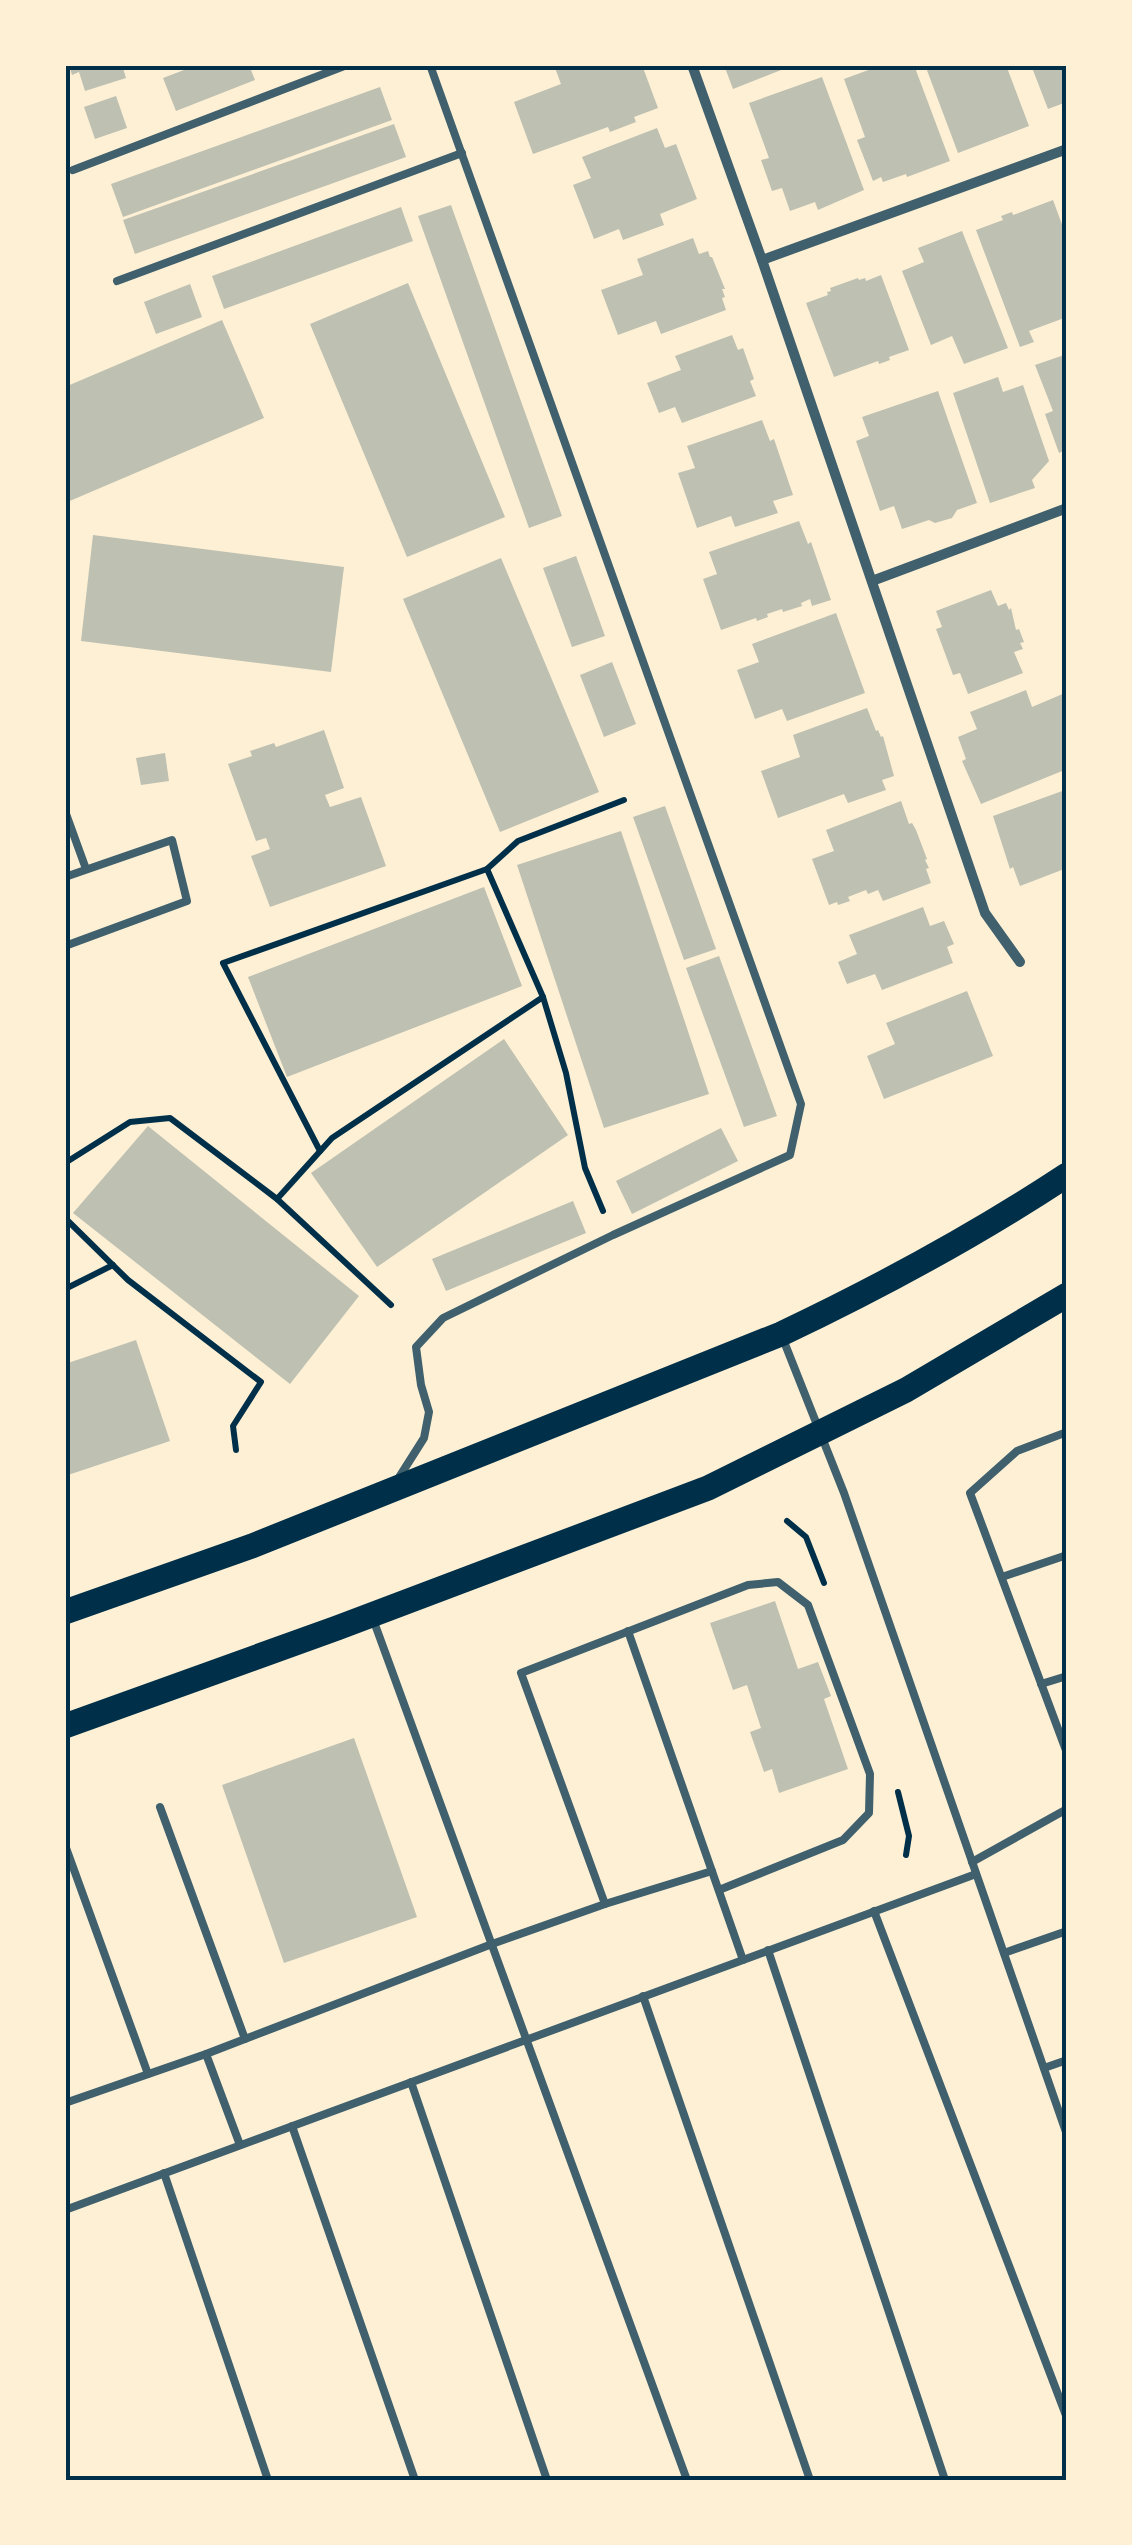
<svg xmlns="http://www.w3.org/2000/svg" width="1132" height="2545" font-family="'Fira Sans',sans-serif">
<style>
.building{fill:#bec0b2}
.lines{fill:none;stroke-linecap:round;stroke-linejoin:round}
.path{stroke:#003049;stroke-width:6}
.service{stroke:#3f606c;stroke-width:8}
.minor{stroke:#3f606c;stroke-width:10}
.primary{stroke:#003049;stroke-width:25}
.neatline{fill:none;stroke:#003049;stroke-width:4}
</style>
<rect width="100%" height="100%" fill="#fdf0d5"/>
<g class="building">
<path d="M69,65H122L126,78L85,91L79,72L72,75Z"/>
<path d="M197,65H249L255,80L176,111L163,78Z"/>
<path d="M554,65H642L658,108L634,117L636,122L610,132L608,127L533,154L514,102L561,84Z"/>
<path d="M724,65H794L733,89Z"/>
<path d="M882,65H914L950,161L907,177L906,174L883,182L881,177L873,181L857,140L865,137L844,79Z"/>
<path d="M925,65H1006L1029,126L958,153Z"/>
<path d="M1031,65H1067V111L1064,103L1048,109Z"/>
<path d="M822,77L864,190L818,210L815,202L790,211L782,188L772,191L761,160L769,158L749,103Z"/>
<path d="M380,87L392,120L123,217L111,184Z"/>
<path d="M116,96L127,128L95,139L84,107Z"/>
<path d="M394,124L406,157L135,254L123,220Z"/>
<path d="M657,128L665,148L676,144L697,199L660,214L664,225L623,240L619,229L594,239L573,185L591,178L582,157Z"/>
<path d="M1053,200L1067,238V317L1029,331L1034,342L1020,347L976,230L1003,220L1001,216L1012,212L1013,215Z"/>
<path d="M451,205L562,516L529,528L418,216Z"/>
<path d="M401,207L413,241L224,309L212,276Z"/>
<path d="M962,231L1008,348L964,364L952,336L931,345L902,271L924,262L918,248Z"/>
<path d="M693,238L699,254L708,251L710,257H712L725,289H722L725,297L722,298L726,310L661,334L656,321L618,335L601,290L643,275L637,259Z"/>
<path d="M881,275L909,350L889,357L890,360L879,364L878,361L834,377L806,303L828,295L827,292L831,291L830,288L858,278L859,280L865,278L866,281Z"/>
<path d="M408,283L505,517L407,557L310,324Z"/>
<path d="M190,284L202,317L156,334L144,302Z"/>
<path d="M222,320L264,418L65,503V387Z"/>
<path d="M732,335L738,350L743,348L754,379L750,381L756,396L682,423L675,407L659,413L647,383L681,370L675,356Z"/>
<path d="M1067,354V449L1059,453L1045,414L1053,411L1035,365Z"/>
<path d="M998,377L1003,392L1023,385L1049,461L1032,480L1035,488L990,503L953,393Z"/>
<path d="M938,391L977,503L957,510L952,518L935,523L929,520L902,529L894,506L880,511L856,441L869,436L862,417Z"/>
<path d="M762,420L770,441L774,439L793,495L773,501L778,513L735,527L731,516L697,528L678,473L695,468L687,446Z"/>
<path d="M799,521L808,544L811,542L831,600L812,606L810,599L801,603L802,606L783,612L782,609L767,614L768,617L757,621L756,618L721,630L703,579L717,574L709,552Z"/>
<path d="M93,535L344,567L331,672L81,641Z"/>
<path d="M576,556L605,636L572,647L543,568Z"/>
<path d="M501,558L599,792L500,832L403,599Z"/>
<path d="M991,590L998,606L1006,603L1009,610L1011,608L1016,630L1019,629L1024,642L1020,643L1023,649L1014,652L1023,673L968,694L960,673L953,675L936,629L942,627L936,611Z"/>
<path d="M836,613L865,693L787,721L782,709L755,719L737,670L759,662L752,644Z"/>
<path d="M612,662L636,724L604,737L580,675Z"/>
<path d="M1026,690L1032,707L1065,693L1067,743L1064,744L1067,752V769L981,804L962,761L966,759L958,737L977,729L970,712Z"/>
<path d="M867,708L876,731L878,730L881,737L883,736L894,776L882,780L886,790L848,803L844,794L778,818L761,771L800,757L793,735Z"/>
<path d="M324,730L344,788L325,795L330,807L361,797L386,866L270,907L251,856L270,849L266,838L256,841L228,764L252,756L250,751L274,743L276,747Z"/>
<path d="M165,753L169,781L141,785L136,758Z"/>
<path d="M1065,790L1067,847L1065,848L1067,868L1020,886L1013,867L1010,869L993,816Z"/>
<path d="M901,801L909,824L912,823L916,830L927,859L925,860L929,868L926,869L931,883L883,901L878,890L868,894L866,890L848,897L850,901L838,905L837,902L829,905L812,859L834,851L826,830Z"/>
<path d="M665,806L716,949L684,960L633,817Z"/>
<path d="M621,831L709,1094L604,1128L517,865Z"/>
<path d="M484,887L522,986L287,1077L248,977Z"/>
<path d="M923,907L930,926L944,921L954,944L947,947L953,963L882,990L875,974L847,984L838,962L857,954L849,935Z"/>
<path d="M719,956L777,1116L744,1127L686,968Z"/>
<path d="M967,991L993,1056L884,1099L867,1056L895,1044L886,1023Z"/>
<path d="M504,1039L568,1135L377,1267L311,1173Z"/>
<path d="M148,1126L359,1296L290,1384L73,1213Z"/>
<path d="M721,1128L738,1161L632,1214L616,1181Z"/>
<path d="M573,1201L586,1233L446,1291L432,1259Z"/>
<path d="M136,1340L170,1441L65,1476V1364Z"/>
<path d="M775,1601L798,1669L818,1662L831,1696L824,1699L848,1769L779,1793L772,1769L764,1772L750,1732L761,1728L747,1685L733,1690L710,1623Z"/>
<path d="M354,1738L417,1917L284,1963L222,1785Z"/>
</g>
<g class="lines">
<g class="path">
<path d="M487,869L543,997"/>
<path d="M320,1151L223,963L487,869L518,841L624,800"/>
<path d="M65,1163L130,1122L170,1118L277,1199L391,1305"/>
<path d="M277,1199L332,1138L543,997L566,1073L585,1168L603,1211"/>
<path d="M65,1213L67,1220L128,1280L261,1382L233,1426L236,1450"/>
<path d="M65,1289L113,1265"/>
<path d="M787,1521L806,1537L824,1583"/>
<path d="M898,1792L909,1836L906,1855"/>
</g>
<g class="service">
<path d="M73,170L347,65"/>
<path d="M117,281L462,153"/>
<path d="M65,811L86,869"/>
<path d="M65,877L172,840L187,901L65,946"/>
<path d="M783,1339L844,1493L1067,2135"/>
<path d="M1067,1432L1017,1451L970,1493L1067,1753"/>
<path d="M398,1479L424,1438L429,1412L421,1385L416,1347L443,1318L613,1235L790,1155L801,1104L430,65"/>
<path d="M1002,1577L1067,1555"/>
<path d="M373,1619L687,2480"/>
<path d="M628,1631L743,1960"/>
<path d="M1041,1684L1067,1676"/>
<path d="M160,1807L245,2039"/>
<path d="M65,1845L148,2074"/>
<path d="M972,1862L1067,1809"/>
<path d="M605,1904L712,1871"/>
<path d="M874,1911L1067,2418"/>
<path d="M768,1950L945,2480"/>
<path d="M1004,1953L1067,1931"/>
<path d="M643,1996L810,2480"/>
<path d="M1044,2068L1067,2060"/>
<path d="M411,2082L547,2480"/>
<path d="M65,2103L206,2054"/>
<path d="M292,2126L415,2480"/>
<path d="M240,2145L206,2054L492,1944L605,1904L521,1673L748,1585L778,1582L808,1605L870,1774L869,1813L843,1840L719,1890"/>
<path d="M164,2173L268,2480"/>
<path d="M65,2210L976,1874"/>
</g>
<g class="minor">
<path d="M692,65L762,260L985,913L1020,962"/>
<path d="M762,260L1067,149"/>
<path d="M872,581L1067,508"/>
</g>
<g class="primary">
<path d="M65,1612L252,1546L781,1334C880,1287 976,1235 1067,1175"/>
<path d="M65,1726L337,1628L708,1488L906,1390L1067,1295"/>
</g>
</g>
<rect width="1132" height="2545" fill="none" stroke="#fdf0d5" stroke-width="135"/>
<rect x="68" y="68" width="996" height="2410" class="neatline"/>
</svg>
